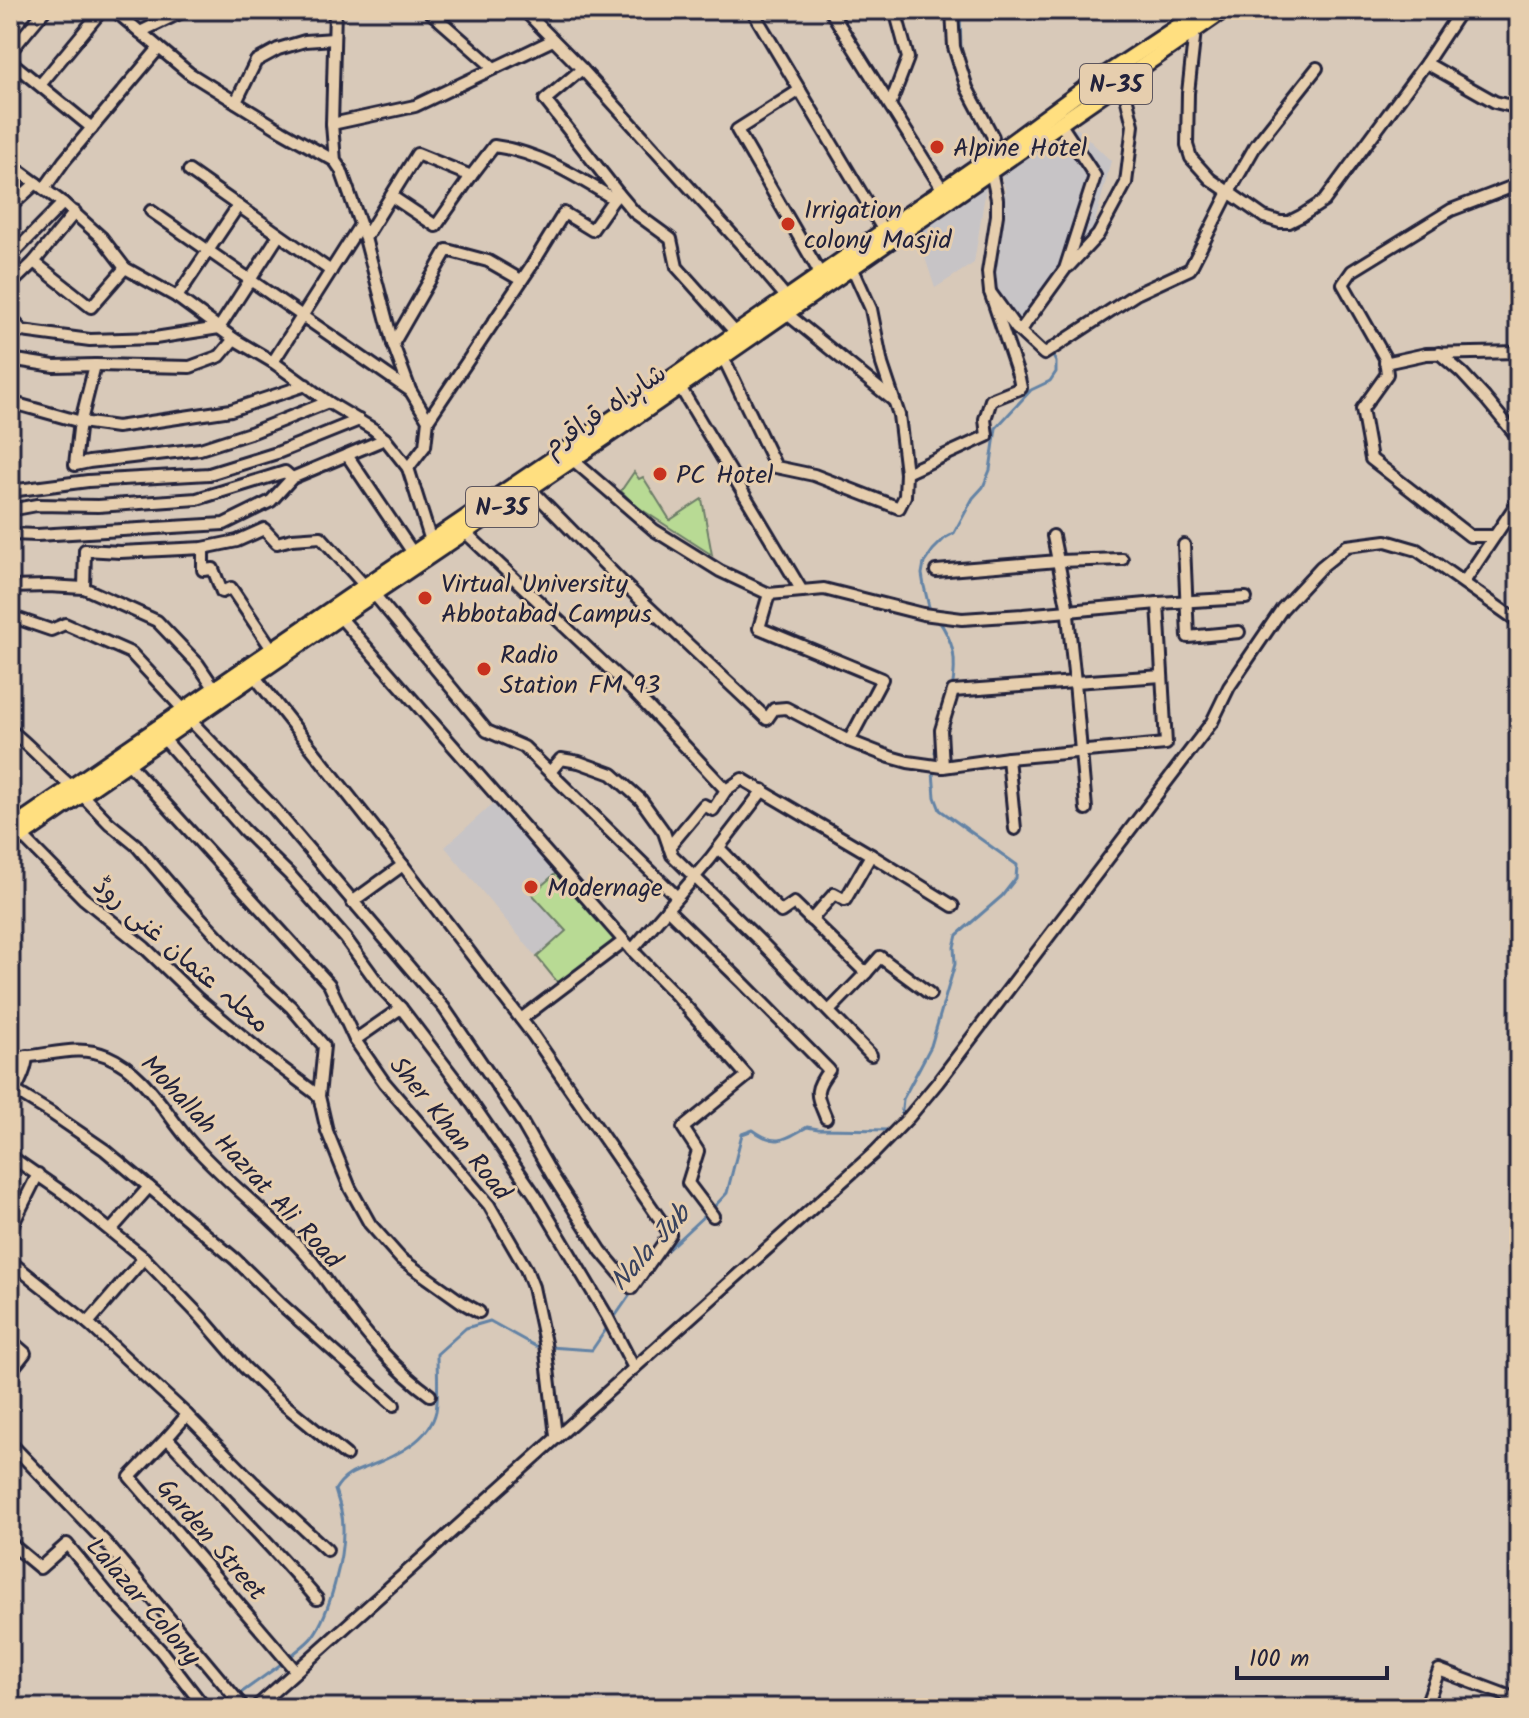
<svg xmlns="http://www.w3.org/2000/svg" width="1529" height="1718" font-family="Kalam,'Playpen Sans Arabic',sans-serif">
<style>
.built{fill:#c7c4c6}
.green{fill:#b8da94;stroke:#6d7e68;stroke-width:2}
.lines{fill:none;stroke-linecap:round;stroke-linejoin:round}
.stream{stroke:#6383a5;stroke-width:3}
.minor-casing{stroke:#22223b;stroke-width:16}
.highway-casing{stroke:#22223b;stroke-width:20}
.minor{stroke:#e6ceae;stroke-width:10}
.highway{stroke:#ffdf80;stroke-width:14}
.poi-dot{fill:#c8321e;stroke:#e6ceae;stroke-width:3}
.labels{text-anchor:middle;stroke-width:6;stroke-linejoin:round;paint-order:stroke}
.shield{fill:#e6ceae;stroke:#5d565e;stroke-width:2}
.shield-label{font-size:24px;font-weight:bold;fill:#22223b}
.poi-label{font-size:26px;fill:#22223b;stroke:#e6ceae;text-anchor:start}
.street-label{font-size:26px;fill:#22223b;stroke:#e6ceae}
.water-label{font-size:28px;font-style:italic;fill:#38425e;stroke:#e6ceae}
</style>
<rect width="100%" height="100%" fill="#d8c9b9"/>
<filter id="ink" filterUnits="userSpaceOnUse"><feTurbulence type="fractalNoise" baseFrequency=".0125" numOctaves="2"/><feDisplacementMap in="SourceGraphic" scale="16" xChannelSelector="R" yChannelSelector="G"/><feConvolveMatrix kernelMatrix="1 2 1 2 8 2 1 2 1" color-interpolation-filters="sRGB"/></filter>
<g filter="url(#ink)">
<g class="built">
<path d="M1065,128L1078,129L1111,161L1090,241L1026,328L998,293L994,269L1005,189L1001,176L1002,173Z"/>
<path d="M985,186L986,188L974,263L935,288L917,233Z"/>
<path d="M499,798L628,934L558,983L445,847Z"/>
</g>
<g class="green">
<path d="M634,472L639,479L643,477L670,520L702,499L712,555L636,506L621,491Z"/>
<path d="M563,867L628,934L558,983L537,957L566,931L532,894Z"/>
</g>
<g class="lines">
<g class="stream">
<path d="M960,10L961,54"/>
<path d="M999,178L1002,198"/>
<path d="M933,612L929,607L924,586L922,574L924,563L933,550L945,538L954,533L973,498L983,487L990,470L996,428L1031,390L1050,381L1056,372V362L1052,354"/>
<path d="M937,618C955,643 957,660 952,690"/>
<path d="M935,752L937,743"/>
<path d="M901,1119L903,1099L931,1046L955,964L954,947L957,935L1002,896L1016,878L1017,865L940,810L935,797L933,772"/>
<path d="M712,1209L727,1193L742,1134L753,1130C776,1147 784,1140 807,1127L818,1129L891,1130"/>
<path d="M662,1255L706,1214"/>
<path d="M614,1318L632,1292"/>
<path d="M290,1657C297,1650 307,1644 313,1636C330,1613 344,1556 343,1527C343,1514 339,1502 335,1490C344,1475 354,1472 370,1466C395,1456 430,1440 436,1411C439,1393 437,1372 437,1354L466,1328L490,1321L535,1346L592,1350L609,1325"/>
<path d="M238,1695L284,1662"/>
<path d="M216,1708L232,1699"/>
</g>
<defs>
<g id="minor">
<path d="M114,10L189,73L282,131L335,161"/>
<path d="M335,10L332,124L335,161L341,170L365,238L393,344L410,390L428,420L425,446L408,468L431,541"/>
<path d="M428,10L494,68"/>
<path d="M524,10L582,69"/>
<path d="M752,10L884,231"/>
<path d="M830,10L943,190"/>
<path d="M952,10L954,47L967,88L993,137"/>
<path d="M1195,30L1188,93L1187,145L1191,158L1210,179L1264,217L1280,222H1289L1301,216L1324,201L1426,63L1495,102L1519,108"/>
<path d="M140,32L186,10"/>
<path d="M10,52L45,10"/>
<path d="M10,61L92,128"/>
<path d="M1426,63L1461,10"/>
<path d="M40,85L102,10"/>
<path d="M800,90L737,130L821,275"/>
<path d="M236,102L256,61L278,49L305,41L334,39"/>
<path d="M890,105L908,58L895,10"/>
<path d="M332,124L415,106L553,40"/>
<path d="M189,171L331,271"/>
<path d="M471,176L494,146C539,152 576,176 614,199"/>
<path d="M10,179L21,172L63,203"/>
<path d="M44,189L64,161L159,48"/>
<path d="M618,193L545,100L582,69L748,252L787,298"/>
<path d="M10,207L36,183"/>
<path d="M151,211L409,390"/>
<path d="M75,212L34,262L91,307L125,268"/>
<path d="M365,238L417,154L471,176L436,226L391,196"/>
<path d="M10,257L63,203L102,238L125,268L177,297L234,339L273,362L328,402L373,429L385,439L408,468"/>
<path d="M1069,266L1098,235L1126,183L1133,125L1122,80"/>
<path d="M10,285L34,262"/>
<path d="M990,292L1016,328L1044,354L1136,294L1190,269L1229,192L1256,145L1317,68"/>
<path d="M177,297L238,206"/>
<path d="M786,313L893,400"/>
<path d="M10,316L22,331L90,340L155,338L219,328L279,235"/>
<path d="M1020,331L1065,269L1095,176L1060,123"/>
<path d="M393,344L447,250L488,261L521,280"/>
<path d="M1439,353L1462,373L1485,398L1519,439"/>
<path d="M723,357L776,467L814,475L899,508L905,496L906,473L899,415L882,364L871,309L852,267"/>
<path d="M10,359L54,366L95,365L79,429L75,465L89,462L200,449L253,432L328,402"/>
<path d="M273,362L360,225"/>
<path d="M1385,363L1426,354L1519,352"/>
<path d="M95,365L190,367L220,356L234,339"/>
<path d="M680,387L802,591"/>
<path d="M10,402L81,422L117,427L231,410L306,385"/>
<path d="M428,420L532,265L564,213L592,230L618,193L634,212L671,239L677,267L736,333"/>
<path d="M347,455L413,553"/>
<path d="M573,460L654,530L720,571L769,594L759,628L882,679L849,741"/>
<path d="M906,473L987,436L985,419L991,400L1021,388L1019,378L990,292L988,272L997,215V199L991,171"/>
<path d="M530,488L623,583L767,719L774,709L786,708L849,741L890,757L908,762L943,767L1008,758L1166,744L1158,603L1246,598"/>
<path d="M10,491L88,481L209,474L277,453L359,420"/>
<path d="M10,510L37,505L98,506L197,499L285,472L292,478L385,439"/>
<path d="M465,532L635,693L726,790L742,779L871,855L953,906"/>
<path d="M10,534L37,535L224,524L271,501L292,478"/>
<path d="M1494,536H1470L1371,459L1362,409L1387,374L1385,358L1343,284L1352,271L1451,210L1519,184"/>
<path d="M1184,545L1188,637L1239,632"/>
<path d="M203,548V570L213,569L222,592L231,588L272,649"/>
<path d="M936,571L1058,561L1122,559"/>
<path d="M1464,582L1519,500"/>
<path d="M10,587L48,586L84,588L85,550L120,552L203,548L237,541L264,529L277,543L292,539L321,537L365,586"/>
<path d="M84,588L157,621L198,664L215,689"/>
<path d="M374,594L487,731L524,747L677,897"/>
<path d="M769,594L824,589L923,614L962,619L1023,615L1158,603"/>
<path d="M10,616L51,630L65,624L131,653L184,710"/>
<path d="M340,617L632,950L710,859L763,790"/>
<path d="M190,720L271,805L444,1008L521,1121L552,1175L601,1251L632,1288L670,1234L533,1035L373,826L255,677"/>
<path d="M10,730C32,747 50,769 72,787"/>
<path d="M164,739L244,830L290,875L346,939L380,986L401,1008L455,1079L535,1195L607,1316L634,1368"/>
<path d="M1008,758L1015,829"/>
<path d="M128,763L329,984L355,1040"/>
<path d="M943,767L941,730L953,691L1075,682L1067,606L1053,536"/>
<path d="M550,772L561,759L579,762L612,774L641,800L664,832L672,855L762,943L871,1055"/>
<path d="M82,795L109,823L136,845L180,896L239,959L291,1007L324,1046L319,1096L327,1131L350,1188L370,1224L401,1259L463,1303L479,1312"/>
<path d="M1086,809L1075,682L1162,676"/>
<path d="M23,837L83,898L145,948L198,999L266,1056L319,1096"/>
<path d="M669,847L704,805L713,810L726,790"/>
<path d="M719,848L781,912L794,903L866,973L880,957L930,994"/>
<path d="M352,902L403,865"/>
<path d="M667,909L742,982L829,1070C812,1092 817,1095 826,1118"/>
<path d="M811,920L834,894L845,900L871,855"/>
<path d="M632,950L675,994L747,1076L683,1128L698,1151L688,1183L713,1216"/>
<path d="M401,1008L355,1040L384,1082L489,1205L526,1269L533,1287L545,1343L556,1436"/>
<path d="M829,1011L866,973"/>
<path d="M521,1019L624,941"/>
<path d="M10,1057C42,1059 75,1042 107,1056C143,1071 163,1109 187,1138C224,1182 272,1215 309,1258C321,1272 331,1288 342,1302C368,1337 395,1370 430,1395"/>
<path d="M15,1091L51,1113L105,1150L235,1259L282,1305L394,1405"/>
<path d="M10,1101C17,1086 26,1072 27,1056"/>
<path d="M10,1156L65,1194L144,1258L201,1317L244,1367L274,1396L346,1455"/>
<path d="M10,1230L38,1174"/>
<path d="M111,1230L149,1187"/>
<path d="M10,1261L88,1323L187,1415L254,1483L327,1550"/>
<path d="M88,1323L144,1258"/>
<path d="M10,1340L25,1353L10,1372"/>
<path d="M187,1415L167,1438C217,1492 270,1543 317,1599"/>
<path d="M167,1438L130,1477L295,1670"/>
<path d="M10,1443L106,1543L244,1708"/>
<path d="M10,1543L40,1568L67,1544L108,1594L161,1651L205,1708"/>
<path d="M10,1705L12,1708"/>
<path d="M255,1708L875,1152L909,1117L938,1082L1212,722L1229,687L1282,609L1321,567L1347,546L1386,541L1417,550L1519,622"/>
<path d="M1425,1708L1439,1670L1519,1700"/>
</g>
<g id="highway">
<path d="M10,829L365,586L644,397L1009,144L1088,86L1203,10"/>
<path d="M10,844L357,605L649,408L1224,10"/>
</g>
</defs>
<use href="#minor" class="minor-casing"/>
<use href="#highway" class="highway-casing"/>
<use href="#minor" class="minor"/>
<use href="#highway" class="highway"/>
</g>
</g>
<g class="poi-dot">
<circle cx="937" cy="147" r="8"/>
<circle cx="788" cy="224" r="8"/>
<circle cx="660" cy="474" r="8"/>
<circle cx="425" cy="598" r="8"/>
<circle cx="484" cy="669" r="8"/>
<circle cx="531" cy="887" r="8"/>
</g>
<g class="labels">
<g class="shield">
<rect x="1080" y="64" width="72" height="40" rx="6"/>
<rect x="466" y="487" width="72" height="40" rx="6"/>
</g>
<g class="shield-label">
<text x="1116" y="92">N-35</text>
<text x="502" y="515">N-35</text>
</g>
<g class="poi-label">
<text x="953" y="156">Alpine Hotel</text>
<text x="804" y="218">Irrigation<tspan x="804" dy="30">colony Masjid</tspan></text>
<text x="676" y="483">PC Hotel</text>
<text x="441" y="592">Virtual University<tspan x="441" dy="30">Abbotabad Campus</tspan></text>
<text x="500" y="663">Radio<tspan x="500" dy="30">Station FM 93</tspan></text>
<text x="547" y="896">Modernage</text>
</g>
<g class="street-label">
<text transform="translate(604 409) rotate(-34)" y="9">شاہراہ قراقرم</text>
<text transform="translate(182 954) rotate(41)" y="9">محلہ عثمان غنی روڈ</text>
<text transform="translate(451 1128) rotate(51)" y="9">Sher Khan Road</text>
<text transform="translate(242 1161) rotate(47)" y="9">Mohallah Hazrat Ali Road</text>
<text transform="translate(212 1539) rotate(49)" y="9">Garden Street</text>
<text transform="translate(144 1601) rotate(49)" y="9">Lalazar Colony</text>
</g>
<g class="water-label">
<text transform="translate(649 1247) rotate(-48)" y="10">Nala Jub</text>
</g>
</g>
<rect width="1529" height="1718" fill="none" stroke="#e6ceae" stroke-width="40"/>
<rect x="20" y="20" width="1489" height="1678" fill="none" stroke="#22223b" stroke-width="3" filter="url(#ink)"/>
<path d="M1237 1666v12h150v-12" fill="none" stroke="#22223b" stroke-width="4"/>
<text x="1249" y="1666" font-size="24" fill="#22223b" stroke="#e6ceae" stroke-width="6" paint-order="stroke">100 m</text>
</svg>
